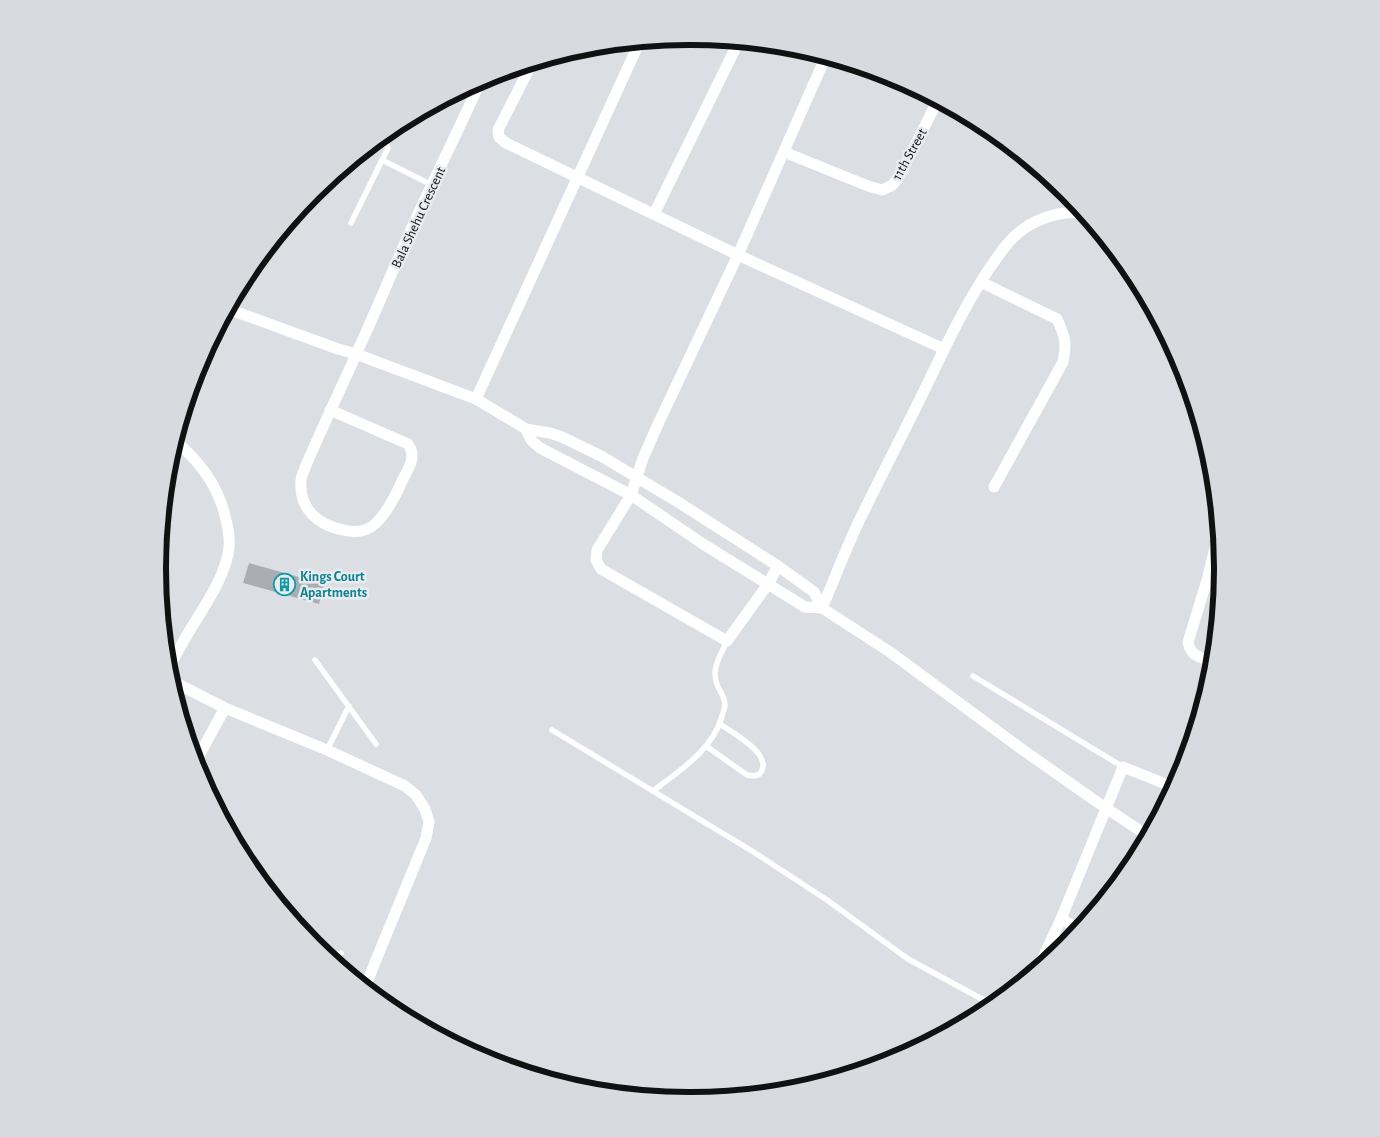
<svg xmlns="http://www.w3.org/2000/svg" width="1380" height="1137" font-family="'Alegreya Sans',sans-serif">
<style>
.building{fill:#aaadb1}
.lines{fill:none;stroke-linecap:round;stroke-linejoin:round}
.service{stroke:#fff;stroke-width:5.5}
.minor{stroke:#fff;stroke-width:11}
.labels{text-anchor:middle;stroke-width:5;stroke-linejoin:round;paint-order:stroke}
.street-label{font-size:14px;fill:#101112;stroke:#e8ecf0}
.culture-label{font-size:14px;font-weight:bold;fill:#0d838f;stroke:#e8ecf0;text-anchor:start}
.rim{fill:none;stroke:#101112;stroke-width:6}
</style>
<rect width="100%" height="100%" fill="#dbdfe3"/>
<path class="building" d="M249,563L324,584L319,604L243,583Z"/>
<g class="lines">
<g class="service">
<path d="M382,160L432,185"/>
<path d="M351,223L388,148L385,142L378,139"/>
<path d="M315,660L376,744"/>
<path d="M973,676L1123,767"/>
<path d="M552,730L752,851L827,900L908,959L993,1005"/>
<path d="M706,746L747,775C752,776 758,777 761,772C773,754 731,732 720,724"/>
<path d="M327,750L349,706"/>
<path d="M653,791C679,771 713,750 722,716C723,713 725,708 725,705C725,699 721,692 718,687C710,669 720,657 727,641"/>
<path d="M329,957L341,953"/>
</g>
<g class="minor">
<path d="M532,63L498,130L499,137L506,143L738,255L944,349"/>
<path d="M784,152L868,186L882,190L891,186L895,182L901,173L938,100"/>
<path d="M654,214L739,41"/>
<path d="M981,282L1057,319C1065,337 1067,341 1063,362L994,487"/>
<path d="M228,309L338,349L356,354L476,399L526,429L550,433L562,437L601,456L678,502L778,566L814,592L822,608"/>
<path d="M476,399L640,41"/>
<path d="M330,410L408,444C417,456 409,468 403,479C397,493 386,514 375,524C366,532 355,533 343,530C318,525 299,509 301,481C301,475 305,469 307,463C325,421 345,380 363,339C382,297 399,255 418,214C439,169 461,125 481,80"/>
<path d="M526,429L531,440L540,448L631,495L703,544L805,607L822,608L890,652L1023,750L1097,802L1148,836"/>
<path d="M778,566L768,584L727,641L601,569L596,560L597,550L631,495L643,458L659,422L738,255L826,56"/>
<path d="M822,608C836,576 848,542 864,511C884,470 905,430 925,389C944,349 963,309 987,272C994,262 1001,251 1009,242C1027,221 1057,210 1084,213"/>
<path d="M1213,662C1200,657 1191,657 1188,642L1207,580L1219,532"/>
<path d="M168,670C175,656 182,643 190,630C204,607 227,574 229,547C230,538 228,528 226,520C219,487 201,462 175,441"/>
<path d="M170,680L225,708L327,750L405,786L416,795L425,809L429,822L426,838L365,987"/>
<path d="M195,763L225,708"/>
<path d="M1061,919L1079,929"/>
<path d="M1038,968L1061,919L1123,767L1168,785L1173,788"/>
<path d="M486,1060H494L503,1065"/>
</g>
</g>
<defs>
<symbol id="building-ring" viewBox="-11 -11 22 22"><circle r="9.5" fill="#e8ecf0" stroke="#0f9aa8" stroke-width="1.5"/><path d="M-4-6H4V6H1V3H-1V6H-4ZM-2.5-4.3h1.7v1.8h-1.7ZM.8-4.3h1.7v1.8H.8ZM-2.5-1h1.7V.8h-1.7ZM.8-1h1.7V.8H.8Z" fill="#0f9aa8"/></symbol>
</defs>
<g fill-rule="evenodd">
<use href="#building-ring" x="272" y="572" width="25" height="25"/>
</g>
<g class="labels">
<g class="street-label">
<text transform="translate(909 154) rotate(-61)" y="5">11th Street</text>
<text transform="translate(418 217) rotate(-65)" y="5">Bala Shehu Crescent</text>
</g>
<g class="culture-label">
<text x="300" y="581">Kings Court<tspan x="300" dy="16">Apartments</tspan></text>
</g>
</g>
<path d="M0 0H1380V1137H0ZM689 45H691A523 523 0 0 1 1214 568V569A523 523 0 0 1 691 1092H689A523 523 0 0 1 166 569V568A523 523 0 0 1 689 45Z" fill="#d7dade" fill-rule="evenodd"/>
<path class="rim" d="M689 45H691A523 523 0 0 1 1214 568V569A523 523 0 0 1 691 1092H689A523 523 0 0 1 166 569V568A523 523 0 0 1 689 45Z"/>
</svg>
